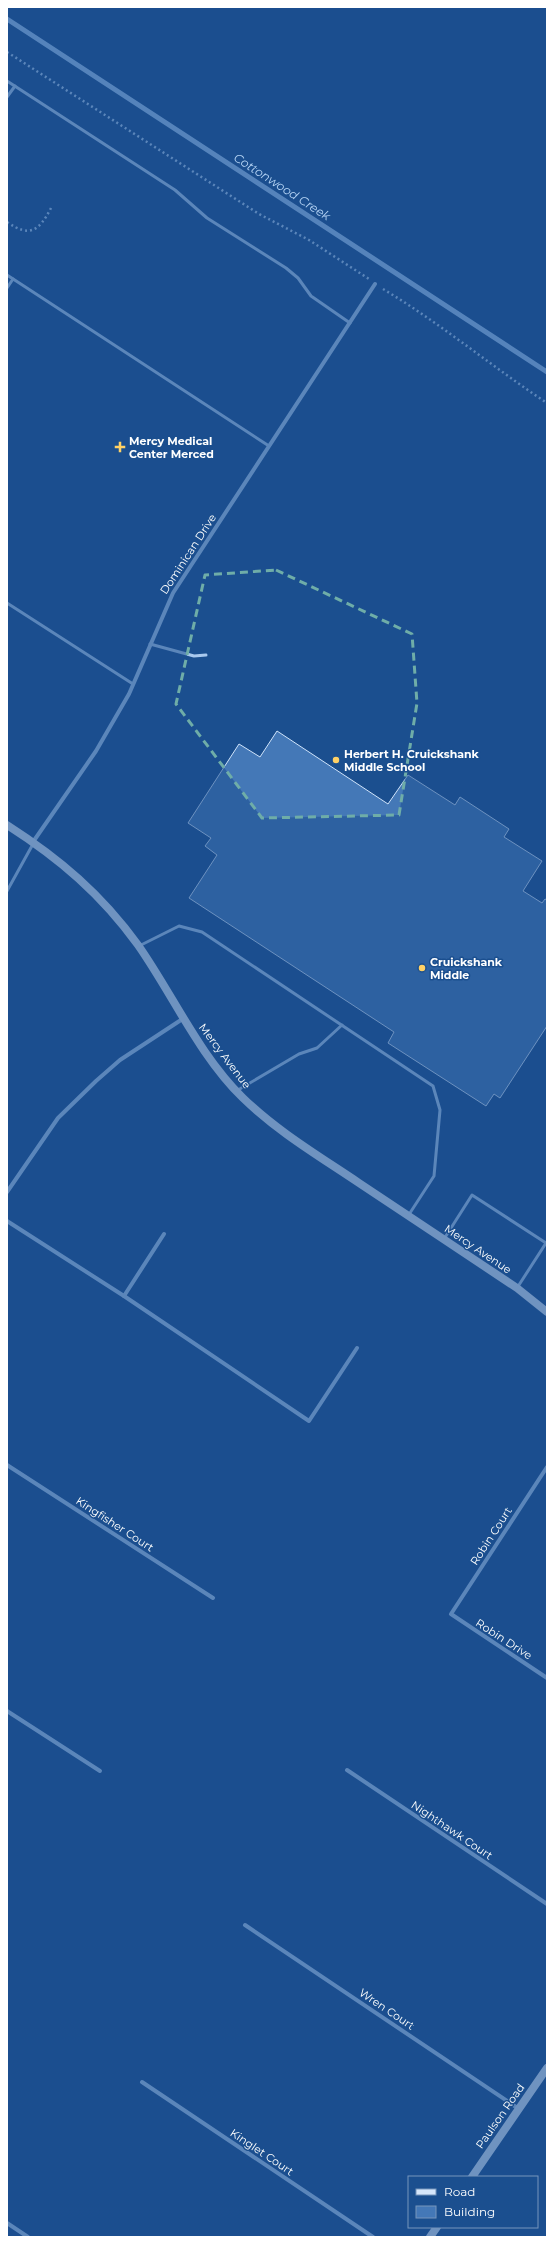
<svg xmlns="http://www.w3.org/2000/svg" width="554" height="2244" font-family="Montserrat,sans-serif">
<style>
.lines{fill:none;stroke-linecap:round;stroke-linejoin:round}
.stream{stroke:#9cc4f0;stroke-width:5}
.building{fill:#4478b7;stroke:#cfe3fa}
.path{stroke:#a9c9ee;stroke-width:2.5;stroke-dasharray:2 3;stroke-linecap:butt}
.lane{stroke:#a9c9ee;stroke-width:3}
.street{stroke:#a9c9ee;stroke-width:4}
.secondary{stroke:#d6e6fa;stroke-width:8}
.marked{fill:none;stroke:#6fada8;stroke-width:3;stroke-dasharray:8 5;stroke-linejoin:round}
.poi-dot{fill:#ffd166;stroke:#1b4f8f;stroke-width:1.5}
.labels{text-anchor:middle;stroke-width:3;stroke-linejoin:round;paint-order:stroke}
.poi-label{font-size:11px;font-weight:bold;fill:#fff;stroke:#1b4f8f;text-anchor:start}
.street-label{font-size:11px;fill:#fff;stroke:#1b4f8f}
.water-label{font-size:12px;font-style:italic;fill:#b5d3f5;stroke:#1b4f8f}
</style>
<rect width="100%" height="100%" fill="#1b4f8f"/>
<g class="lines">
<path class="stream" d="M7,19L547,372"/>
</g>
<path class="building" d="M277,731L388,804L408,775L455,805L460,797L509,829L504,837L542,861L523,891L542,903L545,899L547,900V1026L500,1098L494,1094L486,1106L388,1043L394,1032L189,898L217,855L205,846L211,838L188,823L239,744L260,757Z"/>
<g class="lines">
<g class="path">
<path d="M7,52L259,214L309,240L369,279"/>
<path d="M7,222C30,238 39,231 51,208"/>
<path d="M383,289C440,323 491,366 547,403"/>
</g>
<g class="lane">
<path d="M7,81L175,190L207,218L286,268L298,278L311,296L350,323"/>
<path d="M7,97L15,86"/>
<path d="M7,275L269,446"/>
<path d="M7,288L13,279"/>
<path d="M7,603L133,684"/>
<path d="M150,644L194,656L206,655"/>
<path d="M7,891L33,844"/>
<path d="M139,946L179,926L202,932L433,1086L440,1110L434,1176L408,1216"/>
<path d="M238,1090L299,1054L317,1048L342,1025"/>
<path d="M444,1239L472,1195L546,1243L517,1288"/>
</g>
<g class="street">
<path d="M33,842L96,751L129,694L173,593L375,284"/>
<path d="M7,1192L58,1118L96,1081L120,1060L184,1018"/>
<path d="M7,1221L124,1296L309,1421L357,1348"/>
<path d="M124,1296L164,1234"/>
<path d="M7,1465L213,1598"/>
<path d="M547,1467L451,1614L547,1678"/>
<path d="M7,1711L100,1771"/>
<path d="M347,1770L547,1904"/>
<path d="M245,1925L519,2109"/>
<path d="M142,2082L373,2237"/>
<path d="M7,2223L28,2237"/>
</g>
<g class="secondary">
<path d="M7,825C60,859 101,894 138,945C173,995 199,1055 243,1098C278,1132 319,1156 359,1183C412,1218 464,1253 517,1288L547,1312"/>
<path d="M472,2177L547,2068"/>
<path d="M430,2237L437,2227"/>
</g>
</g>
<path d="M0 0H554V2244H0ZM276,570L412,634L417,703L399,815L262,818L176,704L205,575Z" fill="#1b4f8f" fill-opacity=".55" fill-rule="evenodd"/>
<path class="marked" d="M276,570L412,634L417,703L399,815L262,818L176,704L205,575Z"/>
<g class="poi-dot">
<path d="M118 441h4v4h4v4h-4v4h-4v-4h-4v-4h4z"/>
<circle cx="336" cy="760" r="4"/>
<circle cx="422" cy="968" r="4"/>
</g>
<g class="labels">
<g class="poi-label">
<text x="129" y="445">Mercy Medical<tspan x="129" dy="13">Center Merced</tspan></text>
<text x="344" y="758">Herbert H. Cruickshank<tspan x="344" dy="13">Middle School</tspan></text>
<text x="430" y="966">Cruickshank<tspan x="430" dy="13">Middle</tspan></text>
</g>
<g class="street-label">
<text transform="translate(188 554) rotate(-57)" y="4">Dominican Drive</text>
<text transform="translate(225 1056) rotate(53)" y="4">Mercy Avenue</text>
<text transform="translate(478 1249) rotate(34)" y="4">Mercy Avenue</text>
<text transform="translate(115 1524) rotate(33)" y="4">Kingfisher Court</text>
<text transform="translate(491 1536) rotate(-57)" y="4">Robin Court</text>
<text transform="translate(504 1639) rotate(33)" y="4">Robin Drive</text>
<text transform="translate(452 1830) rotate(34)" y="4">Nighthawk Court</text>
<text transform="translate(387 2009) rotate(34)" y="4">Wren Court</text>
<text transform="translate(500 2116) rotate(-55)" y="4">Paulson Road</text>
<text transform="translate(262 2152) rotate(34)" y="4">Kinglet Court</text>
</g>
<g class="water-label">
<text transform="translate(282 187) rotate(33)" y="4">Cottonwood Creek</text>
</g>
</g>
<rect width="554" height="2244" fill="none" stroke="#ffffff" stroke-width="16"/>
<rect x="408" y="2176" width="130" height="52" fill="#1b4f8f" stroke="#7695bc"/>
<rect x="416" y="2189" width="20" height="6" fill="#d6e6fa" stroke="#7695bc"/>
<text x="444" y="2196" font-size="12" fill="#ffffff">Road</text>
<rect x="416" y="2206" width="20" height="12" fill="#4478b7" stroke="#7695bc"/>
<text x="444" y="2216" font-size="12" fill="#ffffff">Building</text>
</svg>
